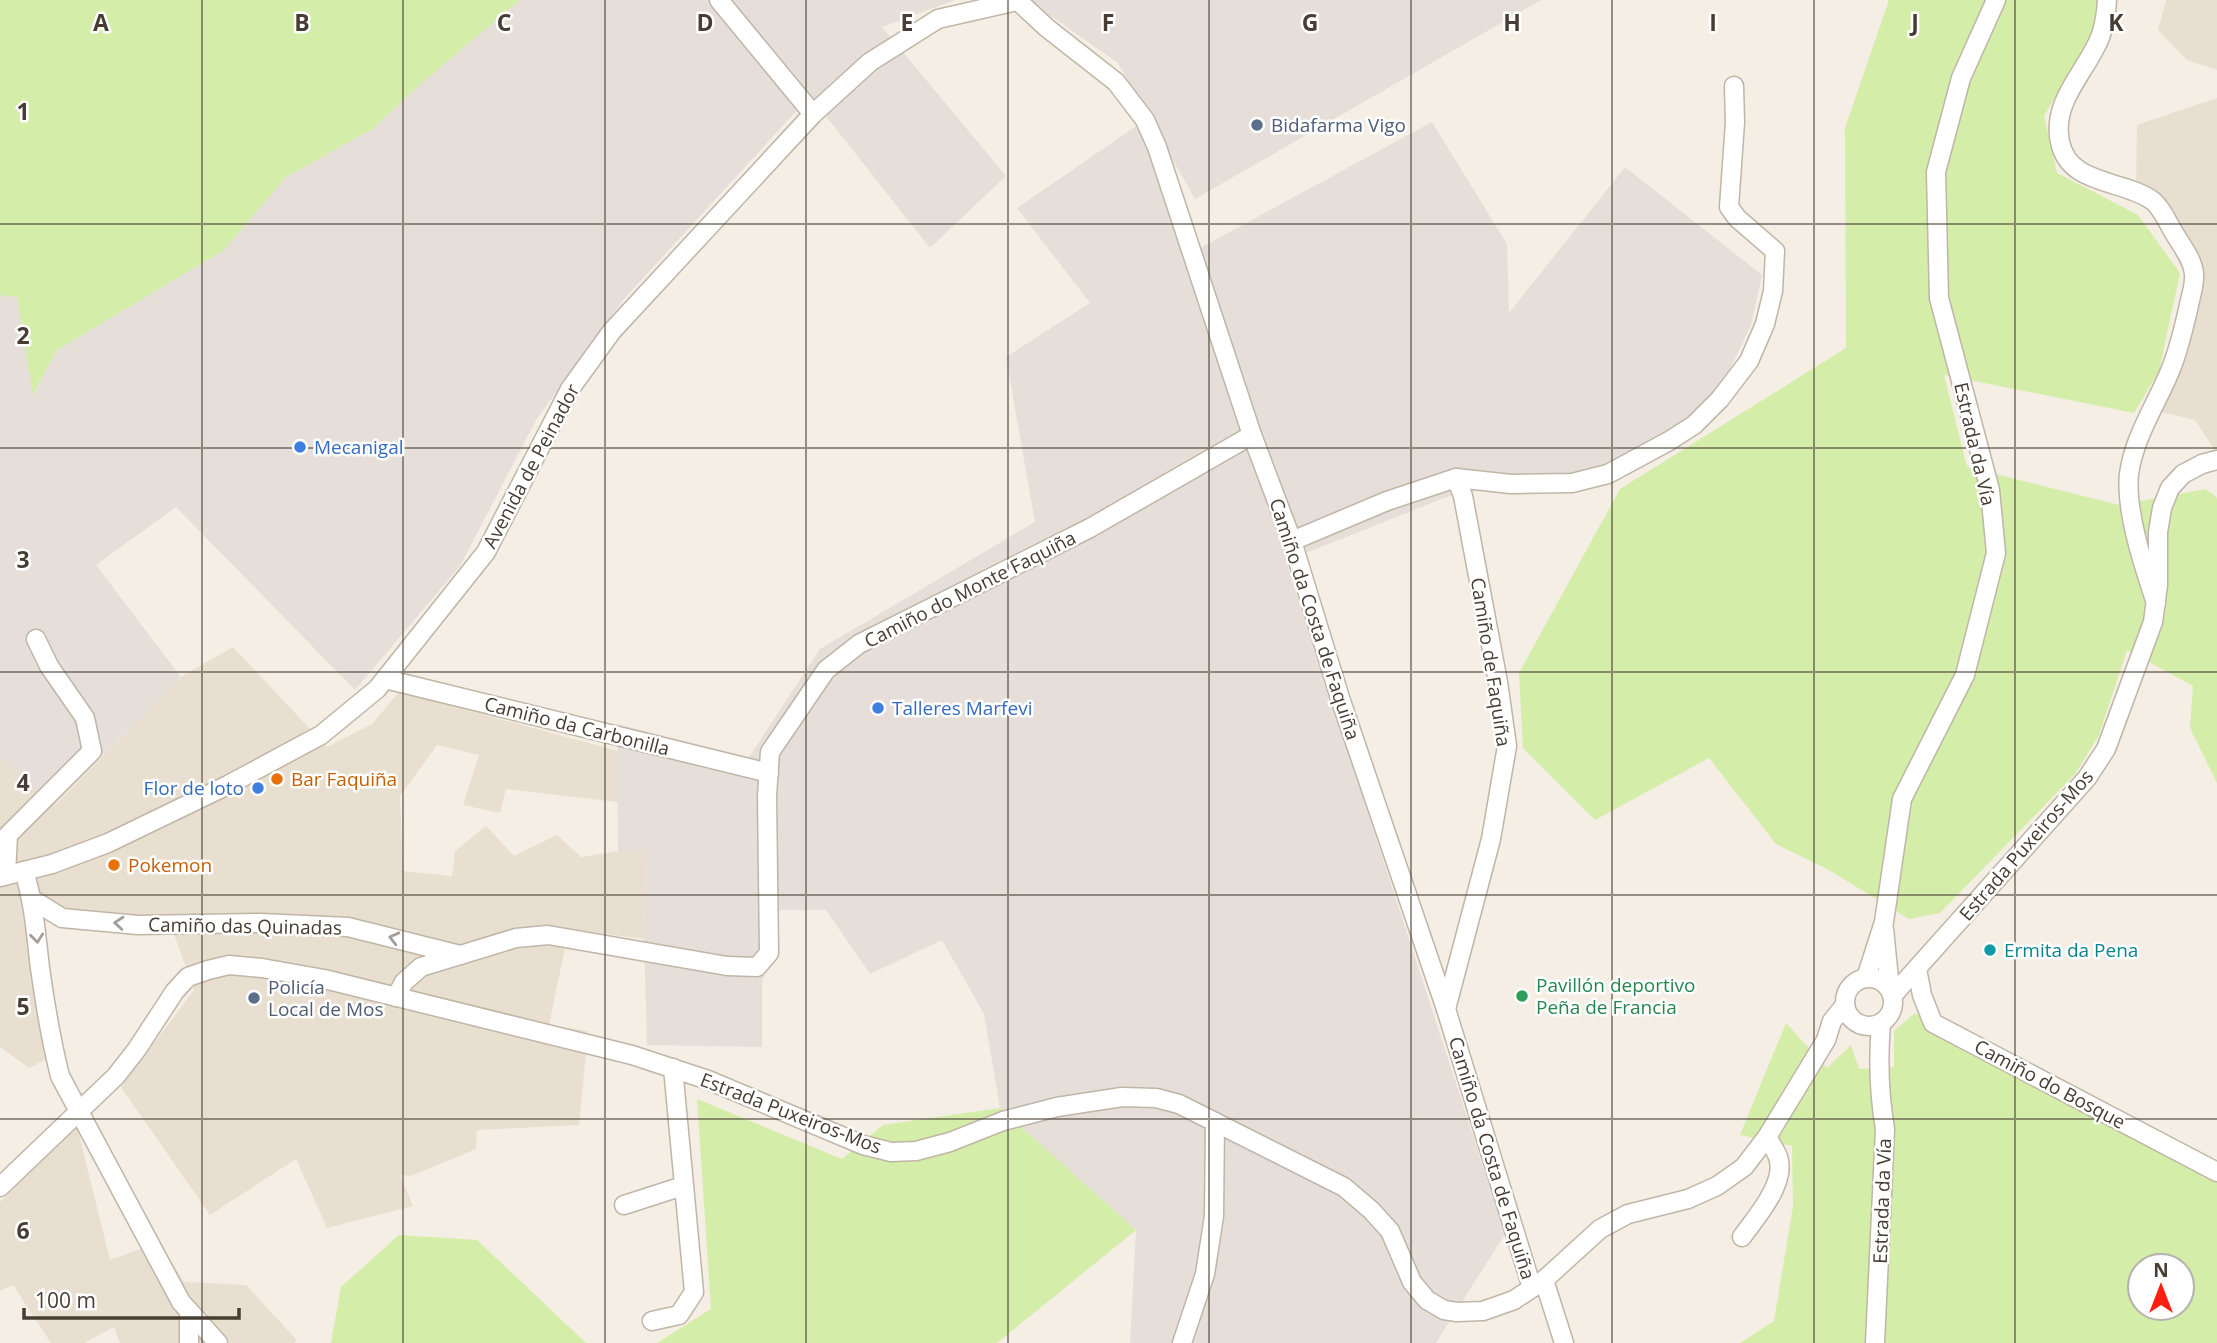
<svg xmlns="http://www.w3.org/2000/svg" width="2217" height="1343" font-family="'Open Sans',sans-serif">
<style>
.residential{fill:#e9dfd1}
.industrial{fill:#e6dfd9}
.green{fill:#d4eda8;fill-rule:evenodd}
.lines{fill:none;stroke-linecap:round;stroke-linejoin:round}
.minor-casing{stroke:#c0b5a6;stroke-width:21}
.minor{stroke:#fff;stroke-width:18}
.oneway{stroke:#a39e99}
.grid{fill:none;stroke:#473d33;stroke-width:2;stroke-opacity:0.55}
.service-dot{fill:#5c6f8a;stroke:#fff;stroke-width:2.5}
.shop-dot{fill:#3f7fe0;stroke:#fff;stroke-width:2.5}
.food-dot{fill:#e8710a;stroke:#fff;stroke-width:2.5}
.culture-dot{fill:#0f9aa8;stroke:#fff;stroke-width:2.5}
.leisure-dot{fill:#2e9e5b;stroke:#fff;stroke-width:2.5}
.labels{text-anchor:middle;stroke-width:5;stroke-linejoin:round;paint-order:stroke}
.service-label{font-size:19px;fill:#4e5e75;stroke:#fff;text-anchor:start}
.street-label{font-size:19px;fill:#473d33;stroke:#fff}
.shop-label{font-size:19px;fill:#366cbe;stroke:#fff;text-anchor:start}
.food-label{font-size:19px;fill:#c56008;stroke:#fff;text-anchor:start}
.culture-label{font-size:19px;fill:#0d838f;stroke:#fff;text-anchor:start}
.leisure-label{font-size:19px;fill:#27864d;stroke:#fff;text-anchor:start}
.grid-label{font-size:23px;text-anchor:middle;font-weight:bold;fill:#473d33;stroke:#fff;stroke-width:5;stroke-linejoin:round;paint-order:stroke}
</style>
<rect width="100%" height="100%" fill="#f4eee4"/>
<g class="residential">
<path d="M2166,0H2217V70L2187,60L2158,30Z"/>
<path d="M2217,98V454L2195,420L2152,410L2170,370L2192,262L2136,192L2137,125Z"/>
<path d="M233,647L327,747L372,724L399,692L618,751V802L506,789L500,813L463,805L479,755L437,745L400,796L403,871L452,876L455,851L486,826L514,856L557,835L581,857L618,851H646L644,939L569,929L549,1025L588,1031L579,1125L477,1130L476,1149L411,1176L400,1175L413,1206L327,1228L296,1159L210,1215L121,1087L194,990L173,931L134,934L65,929L42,917L62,1051L29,1068L0,1047V756L55,805L181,677Z"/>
<path d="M77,1126L110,1260L159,1242L184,1282L246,1285L297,1340L294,1343H120L114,1327L84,1343H51L13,1285L0,1291V1202Z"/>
</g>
<g class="industrial">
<path d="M520,0H955L882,27L1006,176L930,248L810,96L623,300L536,420L460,566L355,690L176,507L96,565L181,677L54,805L0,756V295L17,297L34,394L57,350L224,250L286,177L374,128L417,87Z"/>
<path d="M1019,0H1541L1195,199L1118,63L1054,18Z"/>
<path d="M1145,120L1191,253L1432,122L1507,244L1509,313L1625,167L1762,275L1751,325L1727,375L1696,416L1595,471L1558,475L1449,496L1286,561L1505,1234L1436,1343H1130L1136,1230L1000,1108L984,1014L942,940L870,974L826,910H778L762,985V1047L647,1045L644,939L646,851H618L617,724L749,757L820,649L1035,522L1006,357L1090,303L1017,208Z"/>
</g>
<g class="green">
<path d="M0,0H520L417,87L374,128L286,177L224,250L57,350L33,395L17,297L0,295Z"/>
<path d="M1889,0H2101L2098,24L2044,116L2057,173L2138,215L2180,273L2159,371L2134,413L1944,375L1967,467L2119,505L2206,489L2217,498V783L2190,728L2193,686L2127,650L2099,735L2075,774L1940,913L1909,919L1829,870L1776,844L1709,758L1595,820L1523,748L1519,673L1620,489L1846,348L1845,128Z"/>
<path d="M1915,1013L2217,1174V1343H1740L1774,1321L1793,1207L1792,1146L1740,1135L1786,1023L1827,1068L1851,1045L1859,1069L1894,1067V1031ZM2140,1266H2182V1308H2140Z"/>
<path d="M697,1099L842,1159L883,1125L1000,1108L1136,1230L997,1343H657L711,1309Z"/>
<path d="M399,1235L477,1240L586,1343H331L341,1287Z"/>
</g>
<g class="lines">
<defs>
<g id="minor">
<path d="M719,0L813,114"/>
<path d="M2107,0C2106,16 2104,32 2096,46C2081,77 2052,104 2060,142C2069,186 2123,179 2153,201C2163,209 2169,226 2176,236C2183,248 2193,260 2194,274C2195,284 2191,295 2189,305C2184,327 2179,350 2170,371C2156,405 2134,437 2129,474C2125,511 2144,567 2156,603"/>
<path d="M1018,1L1047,28L1116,82L1145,120L1157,147L1252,435L1292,541L1340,698L1446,1009L1532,1288"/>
<path d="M1292,541L1387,501L1456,478L1511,484L1572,483L1608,474L1669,441L1694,425L1720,399L1749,361L1765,324L1773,291L1775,251L1737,218L1729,207L1735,122L1734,86"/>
<path d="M385,679L769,773"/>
<path d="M24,871C34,903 36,935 40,968C45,1004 51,1040 60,1076L181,1302L218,1343"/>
<path d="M6,875L8,835L92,751L85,718L49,666L36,639"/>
<path d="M0,877L52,864L108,843L228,785L321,735L377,689L486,552L570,389L612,331L813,114L870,62L938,19L1021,0"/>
<path d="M33,900L62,918L138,925L261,923L348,927L460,955"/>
<path d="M1884,929L1890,989"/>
<path d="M1917,969L1922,995L1933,1023L2217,1172"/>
<circle cx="1869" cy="1002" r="24"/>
<path d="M1866,978L1884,922L1902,799L1965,675L1996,553L1990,490L1939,298L1936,172L1961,78L1996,0"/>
<path d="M1893,995L2087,778L2106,749L2153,622L2158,585V532L2162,508L2170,488L2183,474L2202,464L2217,460"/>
<path d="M396,997L404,982L421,967L516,938L548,935L727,966L757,967L769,953L767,796L770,752L826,670L859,644L1090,528L1252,435"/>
<path d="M1446,1009L1491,839L1507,746L1498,682L1463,496L1456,478"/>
<path d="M0,1187L116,1076L137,1049L175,991L188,977L208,970L229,965L262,968L324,979L632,1055L708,1080L863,1145L891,1152L916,1151L950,1142L1003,1121L1057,1107L1122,1097L1156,1098L1179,1104L1344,1187L1371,1210L1390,1231L1412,1282L1427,1300L1444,1310L1457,1312L1483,1311L1514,1300L1544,1280L1600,1229L1628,1214L1688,1199L1717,1186L1744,1167L1767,1137L1826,1040L1832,1021L1845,1005"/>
<path d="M624,1205L683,1186"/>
<path d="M1742,1237C1756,1217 1787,1183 1778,1157C1776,1151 1771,1144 1767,1137"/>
<path d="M1544,1280L1564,1343"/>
<path d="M189,1311V1343"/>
<path d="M652,1321L679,1315L694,1292L673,1068"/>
<path d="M1182,1343L1205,1274L1214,1216L1215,1122"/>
<path d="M1875,1343L1885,1129C1879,1094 1878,1059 1881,1023"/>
</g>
</defs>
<use href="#minor" class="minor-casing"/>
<use href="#minor" class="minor"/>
</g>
<defs><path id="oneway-chevron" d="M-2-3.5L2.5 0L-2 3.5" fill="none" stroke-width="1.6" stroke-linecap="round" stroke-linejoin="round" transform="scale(1.75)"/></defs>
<g class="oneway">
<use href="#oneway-chevron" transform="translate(119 923) rotate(-175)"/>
<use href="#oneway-chevron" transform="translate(37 938) rotate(84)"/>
<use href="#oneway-chevron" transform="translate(394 938) rotate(-166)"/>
</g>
<path class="grid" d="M202,0V1343M403,0V1343M605,0V1343M806,0V1343M1008,0V1343M1209,0V1343M1411,0V1343M1612,0V1343M1814,0V1343M2015,0V1343M0,224H2217M0,448H2217M0,672H2217M0,895H2217M0,1119H2217"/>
<g class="service-dot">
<circle cx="1257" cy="125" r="7"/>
<circle cx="254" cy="998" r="7"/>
</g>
<g class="shop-dot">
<circle cx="300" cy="447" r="7"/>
<circle cx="878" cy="708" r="7"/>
<circle cx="258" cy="788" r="7"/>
</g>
<g class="food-dot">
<circle cx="277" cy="779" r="7"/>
<circle cx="114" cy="865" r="7"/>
</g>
<circle class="culture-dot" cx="1990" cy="950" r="7"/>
<circle class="leisure-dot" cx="1522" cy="996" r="7"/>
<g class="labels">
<g class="service-label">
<text x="1271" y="132">Bidafarma Vigo</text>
<text x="268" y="994">Policía<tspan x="268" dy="22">Local de Mos</tspan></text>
</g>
<g class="street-label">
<text transform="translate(1975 444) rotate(77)" y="7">Estrada da Vía</text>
<text transform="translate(531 466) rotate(-62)" y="7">Avenida de Peinador</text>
<text transform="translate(970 589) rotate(-27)" y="7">Camiño do Monte Faquiña</text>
<text transform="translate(1315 619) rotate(72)" y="7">Camiño da Costa de Faquiña</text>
<text transform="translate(1491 662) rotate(81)" y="7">Camiño de Faquiña</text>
<text transform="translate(577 726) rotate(14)" y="7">Camiño da Carbonilla</text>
<text transform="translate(2026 845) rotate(-49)" y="7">Estrada Puxeiros-Mos</text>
<text transform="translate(245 926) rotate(1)" y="7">Camiño das Quinadas</text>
<text transform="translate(2050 1084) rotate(28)" y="7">Camiño do Bosque</text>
<text transform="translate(791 1113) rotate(21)" y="7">Estrada Puxeiros-Mos</text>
<text transform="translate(1492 1158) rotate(73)" y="7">Camiño da Costa de Faquiña</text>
<text transform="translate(1882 1201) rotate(-88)" y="7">Estrada da Vía</text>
</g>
<g class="shop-label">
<text x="314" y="454">Mecanigal</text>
<text x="892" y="715">Talleres Marfevi</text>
<text x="244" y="795" text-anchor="end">Flor de loto</text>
</g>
<g class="food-label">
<text x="291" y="786">Bar Faquiña</text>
<text x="128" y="872">Pokemon</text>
</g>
<g class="culture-label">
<text x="2004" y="957">Ermita da Pena</text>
</g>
<g class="leisure-label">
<text x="1536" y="992">Pavillón deportivo<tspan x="1536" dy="22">Peña de Francia</tspan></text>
</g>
</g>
<g class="grid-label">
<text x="101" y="31">A</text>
<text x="302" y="31">B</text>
<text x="504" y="31">C</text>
<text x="705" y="31">D</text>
<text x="907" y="31">E</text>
<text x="1108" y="31">F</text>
<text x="1310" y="31">G</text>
<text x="1512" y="31">H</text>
<text x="1713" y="31">I</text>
<text x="1915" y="31">J</text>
<text x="2116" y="31">K</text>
<text x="23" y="120">1</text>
<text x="23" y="344">2</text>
<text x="23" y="568">3</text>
<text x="23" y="791">4</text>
<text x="23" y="1015">5</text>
<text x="23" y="1239">6</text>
</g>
<g transform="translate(2161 1287)"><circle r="33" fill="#ffffff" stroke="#b5b1ad" stroke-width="2"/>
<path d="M0-5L12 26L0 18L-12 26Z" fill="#ff1e10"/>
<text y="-10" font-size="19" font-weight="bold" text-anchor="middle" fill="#473d33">N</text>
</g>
<path d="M24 1308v10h215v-10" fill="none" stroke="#473d33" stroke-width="3.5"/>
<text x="35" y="1308" font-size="21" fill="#473d33" stroke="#ffffff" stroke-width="5" paint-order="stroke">100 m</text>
</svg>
